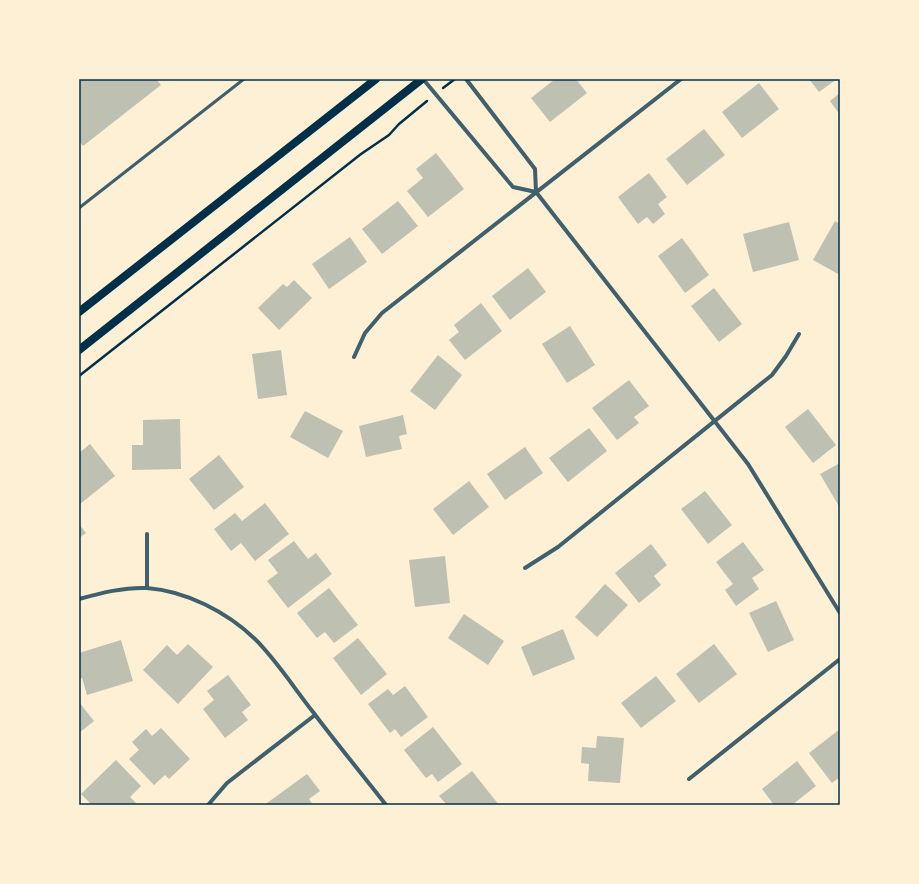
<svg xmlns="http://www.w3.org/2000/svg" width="919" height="884" font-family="Lato,sans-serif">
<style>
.building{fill:#bec0b2}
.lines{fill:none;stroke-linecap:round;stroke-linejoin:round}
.path{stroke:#003049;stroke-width:2.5}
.service{stroke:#3f606c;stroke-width:3}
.minor{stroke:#3f606c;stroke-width:4}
.secondary{stroke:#003049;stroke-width:8}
.neatline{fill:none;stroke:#003049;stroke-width:1.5}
</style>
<rect width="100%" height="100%" fill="#fdf0d5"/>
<g class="building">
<path d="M79,79H156L161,85L83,146L79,141Z"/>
<path d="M555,79H576L587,93L550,122L531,98Z"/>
<path d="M809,79H837L819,92Z"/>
<path d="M759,83L779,109L742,138L722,112Z"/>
<path d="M840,93V115L830,101Z"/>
<path d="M704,129L725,155L687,185L666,159Z"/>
<path d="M436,153L464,189L428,217L407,191L423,178L416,169Z"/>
<path d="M649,173L667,197L658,204L665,214L653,224L647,217L638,224L618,197Z"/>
<path d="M398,201L418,226L382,254L362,229Z"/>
<path d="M835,221L840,224V275L813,260Z"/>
<path d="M789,222L799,260L753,272L743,234Z"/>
<path d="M350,237L367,262L329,289L312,264Z"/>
<path d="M682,238L709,275L685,293L658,256Z"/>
<path d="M528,268L546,292L510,320L492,296Z"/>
<path d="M294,280L312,298L279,330L258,308L283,284L287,287Z"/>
<path d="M714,288L742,324L719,342L691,306Z"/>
<path d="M481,303L502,331L465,360L449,340L459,332L454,325Z"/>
<path d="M570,326L595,365L567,383L542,344Z"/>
<path d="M281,350L287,395L258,399L252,354Z"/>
<path d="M438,355L462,375L435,410L410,391Z"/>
<path d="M629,380L649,406L634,417L639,423L617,440L592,408Z"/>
<path d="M808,409L836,445L813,463L785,427Z"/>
<path d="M305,411L343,431L328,458L290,437Z"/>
<path d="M403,415L407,434L399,436L402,449L366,457L359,426Z"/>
<path d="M180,419L181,469L132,470V445H143V420Z"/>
<path d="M589,428L607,451L568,482L549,458Z"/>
<path d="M90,444L115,476L80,504L79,502V453Z"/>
<path d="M525,447L543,473L505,500L487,474Z"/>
<path d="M219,455L244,487L214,510L189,479Z"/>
<path d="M840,463V508L820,474Z"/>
<path d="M469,481L489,507L453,535L433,509Z"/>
<path d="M705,491L732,525L708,544L681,509Z"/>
<path d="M265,503L289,534L255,561L241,543L231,551L214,529L235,513L242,521Z"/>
<path d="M79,524L86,533L79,538Z"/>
<path d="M294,541L308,559L316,553L332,574L288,608L267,581L278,573L268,560Z"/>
<path d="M743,542L764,570L752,578L759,589L736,606L725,590L733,584L716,562Z"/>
<path d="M651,544L667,565L654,576L661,585L639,603L615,573Z"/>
<path d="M445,556L450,603L415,607L409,560Z"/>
<path d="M605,584L628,605L597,637L575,617Z"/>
<path d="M329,588L358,625L334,643L325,632L317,638L297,613Z"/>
<path d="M776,601L794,640L768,652L749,613Z"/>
<path d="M464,614L504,641L488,665L448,638Z"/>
<path d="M563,629L575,659L533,676L521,647Z"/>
<path d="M358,638L387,674L361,695L333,658Z"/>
<path d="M121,640L133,681L87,695L82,678L79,679V653Z"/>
<path d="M188,644L213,667L178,704L143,670L167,645L177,655Z"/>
<path d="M714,644L737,674L699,703L676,674Z"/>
<path d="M228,675L251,705L242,712L248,720L225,738L203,709L214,700L207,691Z"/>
<path d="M656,676L676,701L641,728L621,703Z"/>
<path d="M405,686L428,717L401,737L395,729L390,733L368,704L388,689L393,695Z"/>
<path d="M79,702L94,721L79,733Z"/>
<path d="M433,727L462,764L438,782L432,774L426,778L404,750Z"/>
<path d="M161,728L190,759L169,779L165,775L154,785L129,759L139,750L132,742L146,729L152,736Z"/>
<path d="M840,729V777L832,783L809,753Z"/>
<path d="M597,736L624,738L620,783L588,781L589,764L581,763L582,747L596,748Z"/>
<path d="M116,760L141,786L130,797L138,805H92L81,794Z"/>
<path d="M797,761L816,786L792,805H774L762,789Z"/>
<path d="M472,771L499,805H447L439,796Z"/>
<path d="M307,774L320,791L309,799L313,805H268L267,803Z"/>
</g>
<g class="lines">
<g class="path">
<path d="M443,88L455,79"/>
<path d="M79,376L361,154L389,135L399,124L427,101"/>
</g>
<path class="service" d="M79,208L244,79"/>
<g class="minor">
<path d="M423,79L513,187L536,192"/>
<path d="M466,79L535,169L536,192L748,464L840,613"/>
<path d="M354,357L365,333L382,313L681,79"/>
<path d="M147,534V588"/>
<path d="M525,568L558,547L772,375L786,356L799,334"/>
<path d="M79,599C101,593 124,587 147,588C186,591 227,612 255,639C277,661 294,688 313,712C337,744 362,774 386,805"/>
<path d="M689,779L840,659"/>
<path d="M208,805L227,783L315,715"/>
</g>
<g class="secondary">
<path d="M79,312L376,79"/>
<path d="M79,350L422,79"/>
</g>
</g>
<rect width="919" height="884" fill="none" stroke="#fdf0d5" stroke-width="160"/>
<rect x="80" y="80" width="759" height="724" class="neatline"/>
</svg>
